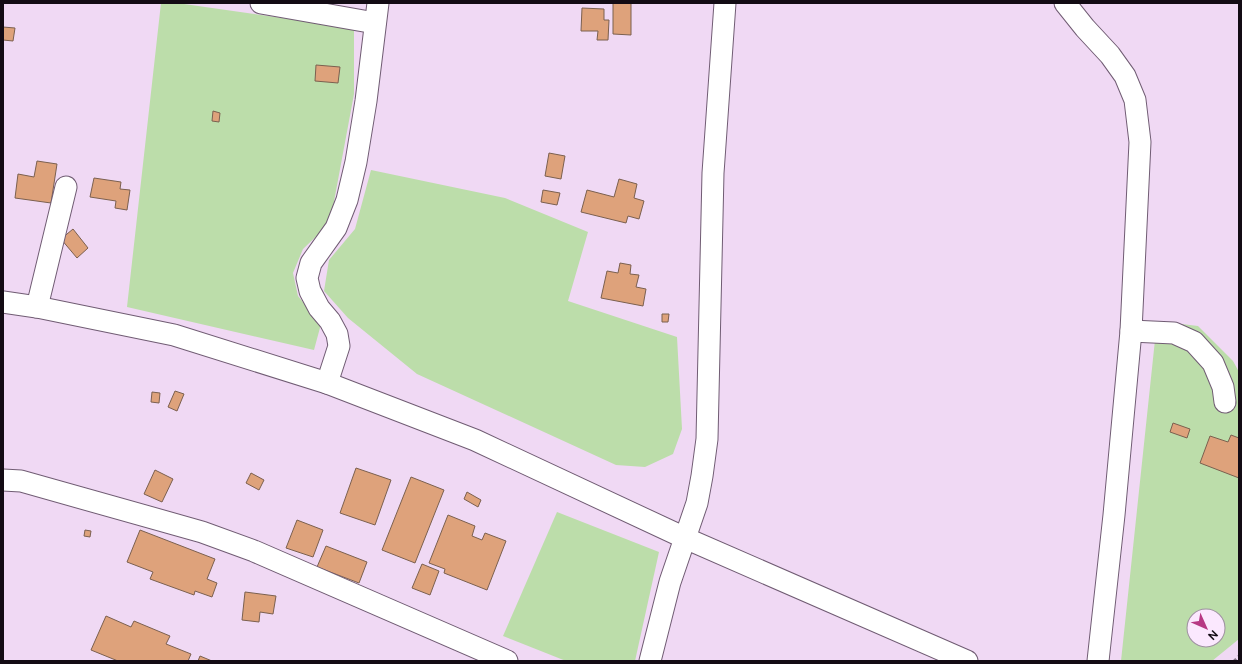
<svg xmlns="http://www.w3.org/2000/svg" width="1242" height="664" font-family="'Public Sans',sans-serif">
<style>
.green{fill:#bcddaa;fill-rule:evenodd}
.building{fill:#dea27b;stroke:#7b604f}
.lines{fill:none;stroke-linecap:round;stroke-linejoin:round}
.minor-casing{stroke:#705c73;stroke-width:23}
.path{stroke:#857588;stroke-width:2.5;stroke-dasharray:3 3;stroke-linecap:butt}
.minor{stroke:#fff;stroke-width:21}
</style>
<rect width="100%" height="100%" fill="#f0d9f4"/>
<g class="green">
<path d="M161,3H177L354,28V94L330,223L303,249L293,273L298,296L321,324L314,350L127,307Z"/>
<path d="M371,170L505,198L588,232L568,301L677,337L682,429L673,454L645,467L616,465L417,374L348,318L324,291L329,260L355,229Z"/>
<path d="M1157,321L1198,326L1233,361L1239,372V639L1212,661H1121ZM1194,616H1218V640H1194Z"/>
<path d="M557,512L659,552L635,661H566L503,636Z"/>
</g>
<g class="building">
<path d="M613,3H631V35L613,34Z"/>
<path d="M582,8L604,9V20H609L608,40H597L598,31H581Z"/>
<path d="M3,27L15,28L13,41L3,40Z"/>
<path d="M316,65L340,67L338,83L315,81Z"/>
<path d="M213,111L220,113L219,122L212,121Z"/>
<path d="M549,153L565,156L561,179L545,176Z"/>
<path d="M37,161L57,164L51,203L15,198L18,174L34,177Z"/>
<path d="M94,178L121,182L120,189L130,190L127,210L115,208L116,201L90,197Z"/>
<path d="M619,179L637,184L634,198L644,201L639,219L628,216L626,223L581,212L587,190L614,197Z"/>
<path d="M543,190L560,193L557,205L541,202Z"/>
<path d="M73,229L88,248L77,258L61,239Z"/>
<path d="M620,263L631,265L630,274L639,275L636,287L646,289L643,306L601,298L607,271L618,273Z"/>
<path d="M662,314H669L668,322H662Z"/>
<path d="M175,391L184,394L177,411L168,407Z"/>
<path d="M152,392L160,393L159,403L151,402Z"/>
<path d="M1173,423L1190,429L1187,438L1170,432Z"/>
<path d="M1231,435L1239,438V478L1200,463L1210,436L1228,442Z"/>
<path d="M356,468L391,480L375,525L340,513Z"/>
<path d="M155,470L173,479L162,502L144,494Z"/>
<path d="M251,473L264,480L259,490L246,483Z"/>
<path d="M411,477L444,490L415,563L382,550Z"/>
<path d="M467,492L481,500L478,507L464,499Z"/>
<path d="M448,515L475,526L472,536L482,540L485,533L506,541L487,590L444,573L445,569L429,563Z"/>
<path d="M297,520L323,530L313,557L286,548Z"/>
<path d="M85,530L91,531L90,537L84,536Z"/>
<path d="M140,530L215,559L207,579L217,583L212,597L195,591L194,595L150,579L153,572L127,562Z"/>
<path d="M326,546L367,562L359,583L317,567Z"/>
<path d="M422,564L439,571L430,595L412,588Z"/>
<path d="M245,592L276,596L273,614L260,612L259,622L242,620Z"/>
<path d="M106,616L131,627L134,621L170,636L166,644L191,654L188,661H118L91,650Z"/>
<path d="M200,656L212,661H198Z"/>
</g>
<g class="lines">
<defs>
<g id="minor">
<path d="M261,3L375,23"/>
<path d="M1065,3L1085,28L1110,55L1125,76L1135,100L1140,142L1131,331L1114,515L1098,661"/>
<path d="M3,302L37,307L174,335L327,383L475,440L685,538L967,661"/>
<path d="M37,307L66,187"/>
<path d="M1131,331L1174,333L1194,342L1213,363L1223,387L1225,402"/>
<path d="M327,383L339,346L337,334L330,321L319,308L310,291L307,278L311,263L336,228L347,200L356,162L366,101L378,3"/>
<path d="M3,480L21,481L202,532L254,551L507,661"/>
<path d="M650,661L670,582L697,503L702,476L707,439L713,173L725,3"/>
</g>
</defs>
<use href="#minor" class="minor-casing"/>
<path class="path" d="M1234,661L1239,656"/>
<use href="#minor" class="minor"/>
</g>
<rect width="1242" height="664" fill="none" stroke="#130b14" stroke-width="8"/>
<g transform="translate(1206 628) rotate(135)"><circle r="19" fill="#fbe8fe" stroke="#9e90a0"/>
<path d="M0-3L7 15L0 10L-7 15Z" fill="#b73884"/>
<text y="-6" font-size="11" font-weight="bold" text-anchor="middle" fill="#130b14">N</text>
</g>
</svg>
